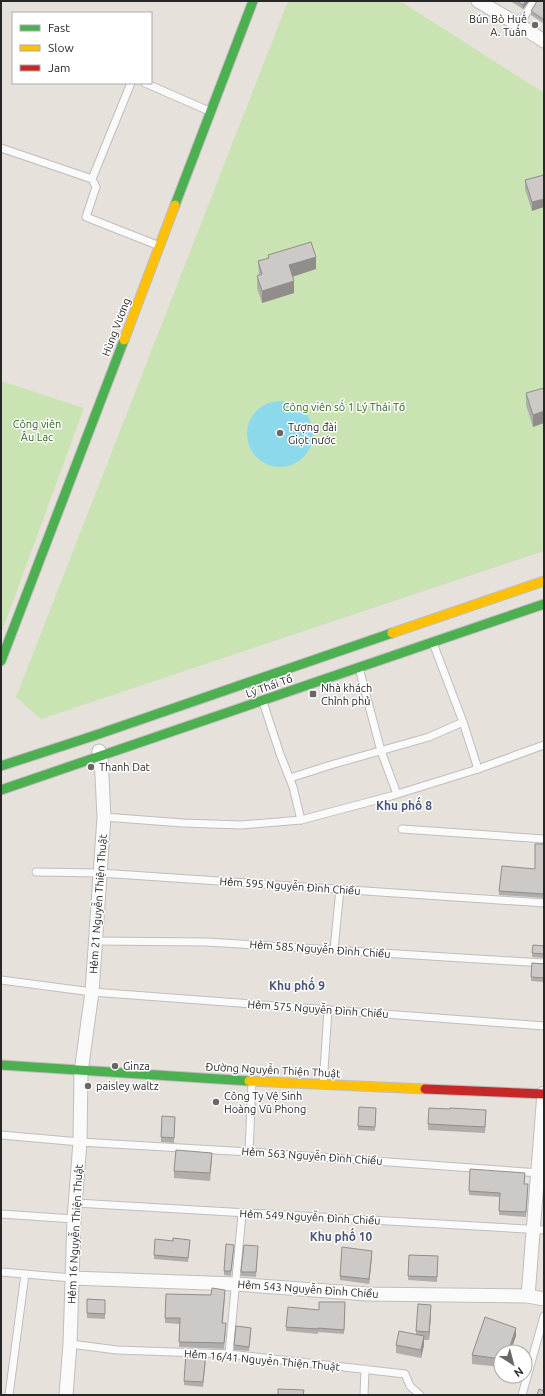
<svg xmlns="http://www.w3.org/2000/svg" width="545" height="1396" font-family="Ubuntu,sans-serif">
<style>
.green{fill:#cae3b3}
.water{fill:#8cd9eb}
.lines{fill:none;stroke-linecap:round;stroke-linejoin:round}
.lane-casing{stroke:#c0bdbe;stroke-width:9}
.street-casing{stroke:#c0bdbe;stroke-width:15}
.fast-casing{stroke:#c0bdbe;stroke-width:11}
.slow-casing{stroke:#c0bdbe;stroke-width:11}
.jam-casing{stroke:#c0bdbe;stroke-width:11}
.lane{stroke:#fbfafa;stroke-width:7}
.street{stroke:#fbfafa;stroke-width:13}
.fast{stroke:#4caf50;stroke-width:9}
.slow{stroke:#ffc107;stroke-width:9}
.jam{stroke:#c62828;stroke-width:9}
.wall{fill:#b0adaa}
.shaded-wall{fill:#908d8b}
.building{fill:#cdc9c6;stroke:#908d8b}
.poi-dot{fill:#6a6866;stroke:#fff;stroke-width:1.5}
.labels{text-anchor:middle;stroke-width:3;stroke-linejoin:round;paint-order:stroke}
.poi-label{font-size:11px;fill:#272727;stroke:#fff;text-anchor:start}
.street-label{font-size:11px;fill:#272727;stroke:#fff}
.park-label{font-size:11px;fill:#2c6517;stroke:#fff}
.neighbourhood-label{font-size:12px;font-weight:bold;fill:#475379;stroke:#fff}
</style>
<rect width="100%" height="100%" fill="#e7e1dc"/>
<g class="green">
<path d="M288,1H400L544,93V551L41,719L16,697Z"/>
<path d="M1,381L84,408L1,634Z"/>
</g>
<circle class="water" cx="280" cy="434" r="33"/>
<g class="lines">
<defs>
<g id="lane">
<path d="M519,25L534,1"/>
<path d="M145,83L209,111"/>
<path d="M1,148L92,179L96,187L86,217L157,245"/>
<path d="M92,179L131,83"/>
<path d="M433,643L463,722L478,769"/>
<path d="M359,668L381,751L397,794"/>
<path d="M263,702L280,754L293,787L301,820"/>
<path d="M290,778L334,764L429,737L463,722"/>
<path d="M104,817L183,823L241,825L301,820L391,796L478,769L544,745"/>
<path d="M402,829L544,839"/>
<path d="M36,872L100,873L544,903"/>
<path d="M95,941L206,942L544,963"/>
<path d="M334,950L340,889"/>
<path d="M1,980L92,992L544,1026"/>
<path d="M323,1085L328,1010"/>
<path d="M1,1135L80,1142L249,1152L540,1173"/>
<path d="M249,1152L252,1082"/>
<path d="M76,1203L544,1230"/>
<path d="M1,1214L74,1219"/>
<path d="M1,1272L72,1278"/>
<path d="M70,1344L117,1350L229,1354L405,1374L410,1386L420,1395"/>
<path d="M229,1354L242,1214"/>
<path d="M9,1395L25,1274"/>
<path d="M364,1395L365,1369"/>
<path d="M522,1395L544,1316"/>
</g>
<g id="street">
<path d="M478,1L519,25L544,41"/>
<path d="M72,1278L235,1284L367,1294L528,1296L544,1299"/>
<path d="M528,1296L544,1093"/>
<path d="M66,1395L70,1344L74,1219L80,1142L81,1072L92,992L104,817L101,756L99,751"/>
</g>
<g id="fast">
<path d="M175,205L253,1"/>
<path d="M1,661L124,340"/>
<path d="M1,766L93,736L392,633"/>
<path d="M1,790L544,604"/>
<path d="M1,1065L249,1081"/>
</g>
<g id="slow">
<path d="M124,340L175,205"/>
<path d="M392,633L544,581"/>
<path d="M249,1081L425,1089"/>
</g>
<path id="jam" d="M425,1089L544,1094"/>
</defs>
<use href="#lane" class="lane-casing"/>
<use href="#street" class="street-casing"/>
<use href="#fast" class="fast-casing"/>
<use href="#slow" class="slow-casing"/>
<use href="#jam" class="jam-casing"/>
<use href="#lane" class="lane"/>
<use href="#street" class="street"/>
<use href="#fast" class="fast"/>
<use href="#slow" class="slow"/>
<use href="#jam" class="jam"/>
</g>
<g class="wall">
<path d="M510,1H529L523,9Z"/>
<path d="M544,1V22L543,23L531,15V11Z"/>
<path d="M544,175L532,211L525,189V180Z"/>
<path d="M268,255L316,269L292,276L294,293L262,303L257,288V276L259,275L258,261L268,259Z"/>
<path d="M544,388L533,427L526,405V393Z"/>
<path d="M544,844V898L499,895V891L535,869Z"/>
<path d="M533,945L544,946V958L532,957Z"/>
<path d="M532,963L544,964V982L531,981Z"/>
<path d="M376,1108L375,1131L358,1130V1126Z"/>
<path d="M486,1116L485,1133L428,1130V1124Z"/>
<path d="M175,1121L174,1143L161,1142V1137Z"/>
<path d="M212,1160L210,1181L174,1178V1171Z"/>
<path d="M525,1177L524,1184L528,1189L526,1217L499,1215L500,1197L469,1195V1191Z"/>
<path d="M190,1244L188,1262L154,1259V1255Z"/>
<path d="M258,1246L256,1277L241,1276V1272Z"/>
<path d="M234,1249L231,1276L224,1275V1271Z"/>
<path d="M409,1255L438,1256L437,1282L408,1280Z"/>
<path d="M372,1256L369,1284L340,1280V1276Z"/>
<path d="M166,1294L225,1295L223,1323L226,1329L224,1349L179,1347L180,1324L165,1323Z"/>
<path d="M87,1299L105,1300V1319L87,1318Z"/>
<path d="M345,1302L344,1334L318,1332V1334L286,1331V1327L319,1310Z"/>
<path d="M431,1314L429,1340H424V1345L421,1358L396,1353V1345L416,1335V1331Z"/>
<path d="M251,1332L249,1351L234,1350V1345Z"/>
<path d="M516,1336L510,1352H501V1367L472,1364V1355Z"/>
<path d="M206,1358L203,1387L184,1385V1381Z"/>
</g>
<g class="shaded-wall">
<path d="M526,1H529L523,9V5Z"/>
<path d="M544,199V207L532,211V202Z"/>
<path d="M316,257V269L289,278V265Z"/>
<path d="M294,281V293L262,303V291Z"/>
<path d="M544,411V423L533,427V415Z"/>
<path d="M372,1251V1256L369,1284V1279Z"/>
<path d="M431,1305V1314L429,1340V1332Z"/>
<path d="M516,1328V1336L510,1352H508Z"/>
<path d="M424,1336V1345L421,1358V1350Z"/>
</g>
<g class="building">
<path d="M517,1H526L523,5Z"/>
<path d="M537,1H544V18L543,19L531,11Z"/>
<path d="M544,175V199L532,202L525,180Z"/>
<path d="M311,242L316,257L289,265L294,281L262,291L257,276L262,274L258,261L269,258L268,255Z"/>
<path d="M544,388V411L533,415L526,393Z"/>
<path d="M535,844H544V894L499,891L502,866L535,869Z"/>
<path d="M533,945L544,946V954L532,953Z"/>
<path d="M532,963L544,964V978L531,977Z"/>
<path d="M359,1107L376,1108L375,1127L358,1126Z"/>
<path d="M429,1108L450,1109V1108L486,1110L485,1127L428,1124Z"/>
<path d="M162,1116L175,1117L174,1138L161,1137Z"/>
<path d="M176,1150L212,1153L210,1173L174,1171Z"/>
<path d="M470,1169L525,1173L524,1184H528L526,1212L499,1211L500,1193L469,1191Z"/>
<path d="M173,1238L190,1240L188,1258L154,1255L155,1239L173,1241Z"/>
<path d="M226,1244L234,1245L231,1271H224Z"/>
<path d="M244,1245L258,1246L256,1272H241Z"/>
<path d="M342,1247L372,1251L369,1279L340,1276Z"/>
<path d="M409,1255L438,1256L437,1277L408,1276Z"/>
<path d="M212,1288L225,1290L222,1323H226L224,1343L179,1342L180,1318H165L166,1294L211,1295Z"/>
<path d="M87,1299L105,1300V1314L87,1313Z"/>
<path d="M319,1302H345L344,1330L318,1328V1329L286,1327L288,1307L319,1310Z"/>
<path d="M418,1304L431,1305L429,1332L416,1331Z"/>
<path d="M485,1317L516,1328L508,1352H501V1359L472,1355Z"/>
<path d="M236,1326L251,1328L249,1347L234,1345Z"/>
<path d="M399,1331L424,1336L421,1350L396,1345Z"/>
<path d="M186,1353L206,1354L203,1382L184,1381Z"/>
<path d="M278,1389L304,1390L303,1395H278Z"/>
<path d="M539,1389L544,1391V1395H537Z"/>
</g>
<g class="poi-dot">
<circle cx="535" cy="25" r="4"/>
<circle cx="280" cy="433" r="4"/>
<rect x="309" y="690" width="8" height="8" rx="2"/>
<circle cx="91" cy="767" r="4"/>
<circle cx="115" cy="1066" r="4"/>
<circle cx="88" cy="1086" r="4"/>
<circle cx="216" cy="1102" r="4"/>
</g>
<g class="labels">
<g class="poi-label">
<text x="527" y="23" text-anchor="end">Bún Bò Huế<tspan x="527" dy="13">A. Tuấn</tspan></text>
<text x="288" y="431">Tượng đài<tspan x="288" dy="13">Giọt nước</tspan></text>
<text x="321" y="692">Nhà khách<tspan x="321" dy="13">Chỉnh phủ</tspan></text>
<text x="99" y="771">Thanh Dat</text>
<text x="123" y="1070">Ginza</text>
<text x="96" y="1090">paisley waltz</text>
<text x="224" y="1100">Công Ty Vệ Sinh<tspan x="224" dy="13">Hoàng Vũ Phong</tspan></text>
</g>
<g class="street-label">
<text transform="translate(116 327) rotate(-69)" y="4">Hùng Vương</text>
<text transform="translate(269 686) rotate(-19)" y="4">Lý Thái Tổ</text>
<text transform="translate(290 886) rotate(4)" y="4">Hẻm 595 Nguyễn Ðình Chiểu</text>
<text transform="translate(98 904) rotate(-86)" y="4">Hẻm 21 Nguyễn Thiện Thuật</text>
<text transform="translate(320 949) rotate(4)" y="4">Hẻm 585 Nguyễn Ðình Chiểu</text>
<text transform="translate(318 1009) rotate(4)" y="4">Hẻm 575 Nguyễn Ðình Chiểu</text>
<text transform="translate(273 1070) rotate(3)" y="4">Đường Nguyễn Thiện Thuật</text>
<text transform="translate(312 1156) rotate(4)" y="4">Hẻm 563 Nguyễn Ðình Chiểu</text>
<text transform="translate(310 1217) rotate(3)" y="4">Hẻm 549 Nguyễn Ðình Chiểu</text>
<text transform="translate(75 1234) rotate(-87)" y="4">Hẻm 16 Nguyễn Thiện Thuật</text>
<text transform="translate(308 1289) rotate(4)" y="4">Hẻm 543 Nguyễn Ðình Chiểu</text>
<text transform="translate(262 1360) rotate(5)" y="4">Hẻm 16/41 Nguyễn Thiện Thuật</text>
</g>
<g class="park-label">
<text x="344" y="411">Công viên số 1 Lý Thái Tổ</text>
<text x="37" y="428">Công viên<tspan x="37" dy="13">Âu Lạc</tspan></text>
</g>
<g class="neighbourhood-label">
<text x="404" y="810">Khu phố 8</text>
<text x="297" y="990">Khu phố 9</text>
<text x="341" y="1241">Khu phố 10</text>
</g>
</g>
<rect width="545" height="1396" fill="none" stroke="#272727" stroke-width="4"/>
<rect x="12" y="12" width="140" height="72" fill="#ffffff" stroke="#a9a9a9"/>
<rect x="20" y="25" width="20" height="6" fill="#4caf50" stroke="#a9a9a9"/>
<text x="48" y="32" font-size="12" fill="#272727">Fast</text>
<rect x="20" y="45" width="20" height="6" fill="#ffc107" stroke="#a9a9a9"/>
<text x="48" y="52" font-size="12" fill="#272727">Slow</text>
<rect x="20" y="65" width="20" height="6" fill="#c62828" stroke="#a9a9a9"/>
<text x="48" y="72" font-size="12" fill="#272727">Jam</text>
<g transform="translate(513 1364) rotate(144)"><circle r="19" fill="#ffffff" stroke="#a9a9a9"/>
<path d="M0-3L7 15L0 10L-7 15Z" fill="#6a6866"/>
<text y="-6" font-size="11" font-weight="bold" text-anchor="middle" fill="#272727">N</text>
</g>
</svg>
